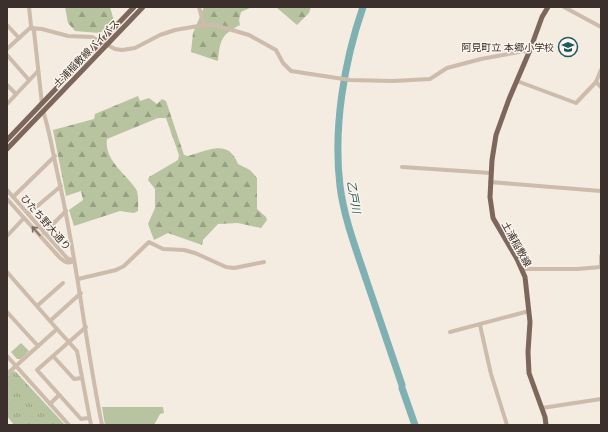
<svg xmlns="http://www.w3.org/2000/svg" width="608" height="432" font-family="Inter,'Noto Sans JP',sans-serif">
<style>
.green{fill:#b8c4a0}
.forest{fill:url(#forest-firs)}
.park{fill:url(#park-tufts)}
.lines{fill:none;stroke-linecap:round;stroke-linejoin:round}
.river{stroke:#7fb0b2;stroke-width:7}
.minor{stroke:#cdbbac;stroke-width:4}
.major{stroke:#7d675c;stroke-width:5}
.oneway{stroke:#7d6f65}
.labels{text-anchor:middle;stroke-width:3;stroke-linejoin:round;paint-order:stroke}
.poi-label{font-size:10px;fill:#3b302b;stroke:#fbf5ee;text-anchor:end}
.street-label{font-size:10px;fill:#3b302b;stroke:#fbf5ee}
.water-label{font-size:11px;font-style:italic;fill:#1f5a5e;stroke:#fbf5ee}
</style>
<defs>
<pattern id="forest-firs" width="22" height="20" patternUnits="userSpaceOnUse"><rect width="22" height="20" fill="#b8c4a0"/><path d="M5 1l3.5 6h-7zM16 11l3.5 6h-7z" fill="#97a083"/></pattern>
<pattern id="park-tufts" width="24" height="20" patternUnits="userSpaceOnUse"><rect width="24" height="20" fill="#b8c4a0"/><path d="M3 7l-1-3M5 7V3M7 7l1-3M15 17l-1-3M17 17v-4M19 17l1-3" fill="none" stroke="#97a083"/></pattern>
</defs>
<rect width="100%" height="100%" fill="#f4ebe1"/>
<g class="green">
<path d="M21,343L29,351L21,359H17L11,352Z"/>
<path d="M102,407H163L164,413L160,414L154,425H105Z"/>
</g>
<g class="forest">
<path d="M65,7H110L114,21L100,33L75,31L68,23Z"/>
<path d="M204,7H252L241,12L239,20L240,25C221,35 220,40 218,61L191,52L193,33Z"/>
<path d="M276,7H311L309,13L297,25Z"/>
<path d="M138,96L140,101L149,98L157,104L162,99L166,101L184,155L188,156C208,151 228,138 238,164L250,170L257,178V209L266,217L267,220L261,228L238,223L218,224L203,240L202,245L168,233L154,240L148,224L155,208V189L148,180L149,177L178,160L179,155L166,118H158L107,139C104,160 125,173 136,189C139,194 138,204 138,211L134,213L120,211L74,226L69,210L83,200L81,191L66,196L53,130L94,119L95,114Z"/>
</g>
<path class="park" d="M13,371L16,372L65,425H14L7,416V377Z"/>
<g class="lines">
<g class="river">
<path d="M363,7C344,62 333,128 340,186C344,218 356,249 366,279C378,314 390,350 402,385"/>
<path d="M402,388L415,425"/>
</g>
<g class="minor">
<path d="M29,7L31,26L34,31L42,104"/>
<path d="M199,7L204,25"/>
<path d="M564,7L601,27"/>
<path d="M7,25L19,38"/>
<path d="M7,49L30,28L42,29L68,36L92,37L115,49L122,50L135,48L160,35L175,30L204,25H215L249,35L276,50L283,63L291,71L350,80L393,81L430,79L447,68L481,59L530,50"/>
<path d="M7,55L29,80"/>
<path d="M517,81L576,103L596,82L601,70"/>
<path d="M596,82L601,87"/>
<path d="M7,85L16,94"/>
<path d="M7,104L38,71"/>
<path d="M43,111C50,132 53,154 58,176C77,258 85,342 102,425"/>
<path d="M402,167L491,173"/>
<path d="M490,182L601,191"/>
<path d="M7,190L66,257L68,259L74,260"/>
<path d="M13,197L55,156"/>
<path d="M7,199L60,258C65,262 69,265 74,260"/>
<path d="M28,214L61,186"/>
<path d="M44,233L66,211"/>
<path d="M7,236L24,218"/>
<path d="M601,267V256"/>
<path d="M522,269H577L601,267"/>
<path d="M7,272L57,329L7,374"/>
<path d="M78,279L116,270L124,266L149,242L163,249L184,250L195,253L226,267L234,268L264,262"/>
<path d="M37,306L63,283"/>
<path d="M7,312L38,346"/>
<path d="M50,321L81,293"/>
<path d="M480,325L491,374L507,425"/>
<path d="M86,327L37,370L81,419L89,418"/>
<path d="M57,329L77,351L91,425"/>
<path d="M450,332L529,311"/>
<path d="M7,356L69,425"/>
<path d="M53,356L74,379L82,378"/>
<path d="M50,404L59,395"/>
<path d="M542,408L601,399"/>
</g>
<g class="major">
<path d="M7,140L134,7"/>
<path d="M7,149L143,7"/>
<path d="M546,425L545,417L529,373L528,352L530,322L525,277L517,259L493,218L490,197L492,160L496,135L509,99L530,50L542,17L548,7"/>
</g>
</g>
<defs><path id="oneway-shaft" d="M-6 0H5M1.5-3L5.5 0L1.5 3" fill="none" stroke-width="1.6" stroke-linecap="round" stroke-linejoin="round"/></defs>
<use class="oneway" href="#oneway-shaft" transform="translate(36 231) rotate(-132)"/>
<defs>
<symbol id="school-ring" viewBox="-11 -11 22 22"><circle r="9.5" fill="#fbf5ee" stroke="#1f5a5e" stroke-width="1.5"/><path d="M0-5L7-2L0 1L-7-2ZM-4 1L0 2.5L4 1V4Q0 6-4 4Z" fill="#1f5a5e"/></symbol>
</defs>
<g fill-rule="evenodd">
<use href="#school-ring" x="557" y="36" width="22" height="22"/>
</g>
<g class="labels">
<g class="poi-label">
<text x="554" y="51">阿見町立 本郷小学校</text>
</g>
<g class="street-label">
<text transform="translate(86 53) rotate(-46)" y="4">土浦稲敷線バイパス</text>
<text transform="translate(46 222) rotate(49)" y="4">ひたち野大通り</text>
<text transform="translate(517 244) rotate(61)" y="4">土浦稲敷線</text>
</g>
<g class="water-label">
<text transform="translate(354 197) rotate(80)" y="4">乙戸川</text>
</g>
</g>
<rect width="608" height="432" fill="none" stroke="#3b302b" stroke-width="16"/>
</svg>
